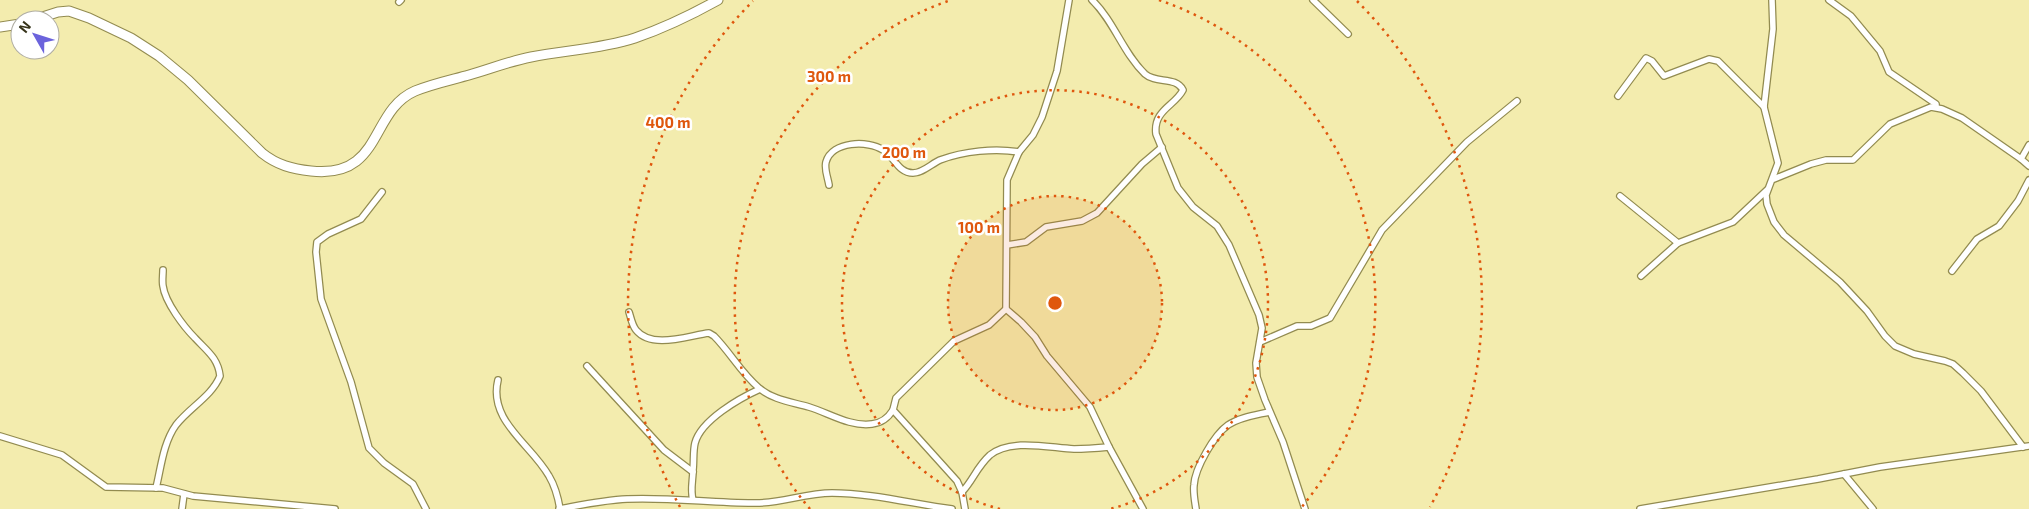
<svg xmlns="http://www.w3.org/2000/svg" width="2029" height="509" font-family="'Exo 2',sans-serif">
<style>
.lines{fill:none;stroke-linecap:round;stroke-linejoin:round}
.minor-casing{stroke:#928b50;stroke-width:8}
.secondary-casing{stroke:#928b50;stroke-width:11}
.minor{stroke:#fff;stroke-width:5.5}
.secondary{stroke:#fff;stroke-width:9}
.ring{fill:none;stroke:#df570d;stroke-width:2.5;stroke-dasharray:2.5 5}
.centre{fill:#df570d;stroke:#fff;stroke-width:2.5}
.ring-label{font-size:15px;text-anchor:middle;font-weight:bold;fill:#df570d;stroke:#fff;stroke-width:5;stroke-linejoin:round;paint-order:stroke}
</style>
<rect width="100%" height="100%" fill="#f3ecae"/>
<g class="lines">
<defs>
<g id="minor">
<path d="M1092,0C1114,21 1123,53 1145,74C1156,84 1176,76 1183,90C1175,106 1153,110 1156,134L1178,188L1193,207L1217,226L1229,245L1259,315L1262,328L1256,363L1257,377L1265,400L1283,442L1305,509"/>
<path d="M1313,0L1348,34"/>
<path d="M1772,0L1773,29L1764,107L1778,163L1766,195L1767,204L1774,222L1784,235L1840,282L1867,311L1885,336L1895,346L1914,354L1945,361L1953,364L1963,373L1981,391L2023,447"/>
<path d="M1829,0L1851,16L1880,51L1889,72L1936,104V107"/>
<path d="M399,2L401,0"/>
<path d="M1618,96L1646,58L1652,61L1664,76L1709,59L1718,61L1764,107"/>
<path d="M2029,145L2021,159L2029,166"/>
<path d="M1774,179L1811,164L1826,160H1853L1890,124L1931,107L1942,109L1962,118L2021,159"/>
<path d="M829,185C828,178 824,169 826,162C832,141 868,140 883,150C894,156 898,173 913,173C923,173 931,164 940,160C964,151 995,148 1019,152"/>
<path d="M382,192L361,219L328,234L317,242L316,252L321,299L351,382L369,448L384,463L413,484L426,509"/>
<path d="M1620,196L1678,243"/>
<path d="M1007,245L1026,242L1046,227L1082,221L1097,213L1142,164L1162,147"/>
<path d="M1952,271L1977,239L1999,226L2018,201L2029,180"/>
<path d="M1641,276L1678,243L1733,222L1767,190"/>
<path d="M1006,309L1021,322L1035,337L1047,356L1090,407L1109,447L1143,509"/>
<path d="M629,312C631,318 632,325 636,330C652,350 690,335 709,333L714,336C730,352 741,373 759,388C773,400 792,402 809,407C829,413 850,427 872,424C882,423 888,418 893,410"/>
<path d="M1260,342L1297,326H1311L1330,318L1382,230L1467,142L1517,101"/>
<path d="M587,366L664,450L693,472"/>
<path d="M498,380C488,421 531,444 549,476C555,486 558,497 560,509"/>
<path d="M0,436L62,455L106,487L163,488L193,496L335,509"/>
<path d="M1844,474L1873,509"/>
<path d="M156,488C161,468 163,443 176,425C189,408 212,396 220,376C218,358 207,351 195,338C184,327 165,302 163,286C162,281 163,275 163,270"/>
<path d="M962,492C974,479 976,468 990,455C1011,438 1050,448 1074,449C1086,449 1098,448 1109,447"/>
<path d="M693,500C690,490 693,481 693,470C694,461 693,451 695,443C701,420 740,398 760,389"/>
<path d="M182,509L184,494"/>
<path d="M559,509C581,505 604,500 627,499C669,497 711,503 753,503C779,504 805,493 832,493C870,493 914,504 952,509"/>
<path d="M965,509L962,492L957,481L893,410L896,398L954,341L989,325L1006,309L1007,180L1019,152L1033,135L1042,117L1057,71L1069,0"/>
<path d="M1196,509C1195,502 1193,493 1194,485C1195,468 1214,435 1228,425C1240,417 1256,415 1269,412"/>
<path d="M1640,509L1818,479L1880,467L2029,446"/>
</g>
<g id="secondary">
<path d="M33,20L58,12L69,11L89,18L131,38L159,56L188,80L262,153C277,165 292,169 311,171C383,179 369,111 415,91C432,84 451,80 469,75C490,69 510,61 531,57C566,50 601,49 635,38C664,28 691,15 718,0"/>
<path d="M0,27L20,24"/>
</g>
</defs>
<use href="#minor" class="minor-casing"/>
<use href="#secondary" class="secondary-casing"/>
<use href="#minor" class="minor"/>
<use href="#secondary" class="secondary"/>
</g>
<circle cx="1055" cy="303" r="107" fill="#df570d" fill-opacity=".12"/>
<g class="ring">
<circle cx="1055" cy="303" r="107"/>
<path d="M1000 509A213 213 0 1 1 1110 509"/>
<path d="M810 509A320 320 0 0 1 951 0M1159 0A320 320 0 0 1 1300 509"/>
<path d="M680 507A427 427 0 0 1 753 1M1357 1A427 427 0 0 1 1430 507"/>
</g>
<circle cx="1055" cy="303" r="8" class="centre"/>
<g class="ring-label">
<text x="829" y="82">300 m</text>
<text x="668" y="128">400 m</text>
<text x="904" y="158">200 m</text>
<text x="979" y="233">100 m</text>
</g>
<g transform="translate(35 35) rotate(309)"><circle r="24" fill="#ffffff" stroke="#afada3"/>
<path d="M0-4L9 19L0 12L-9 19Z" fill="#6b63dc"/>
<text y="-8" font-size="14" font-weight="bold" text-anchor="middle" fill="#36331a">N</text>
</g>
</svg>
